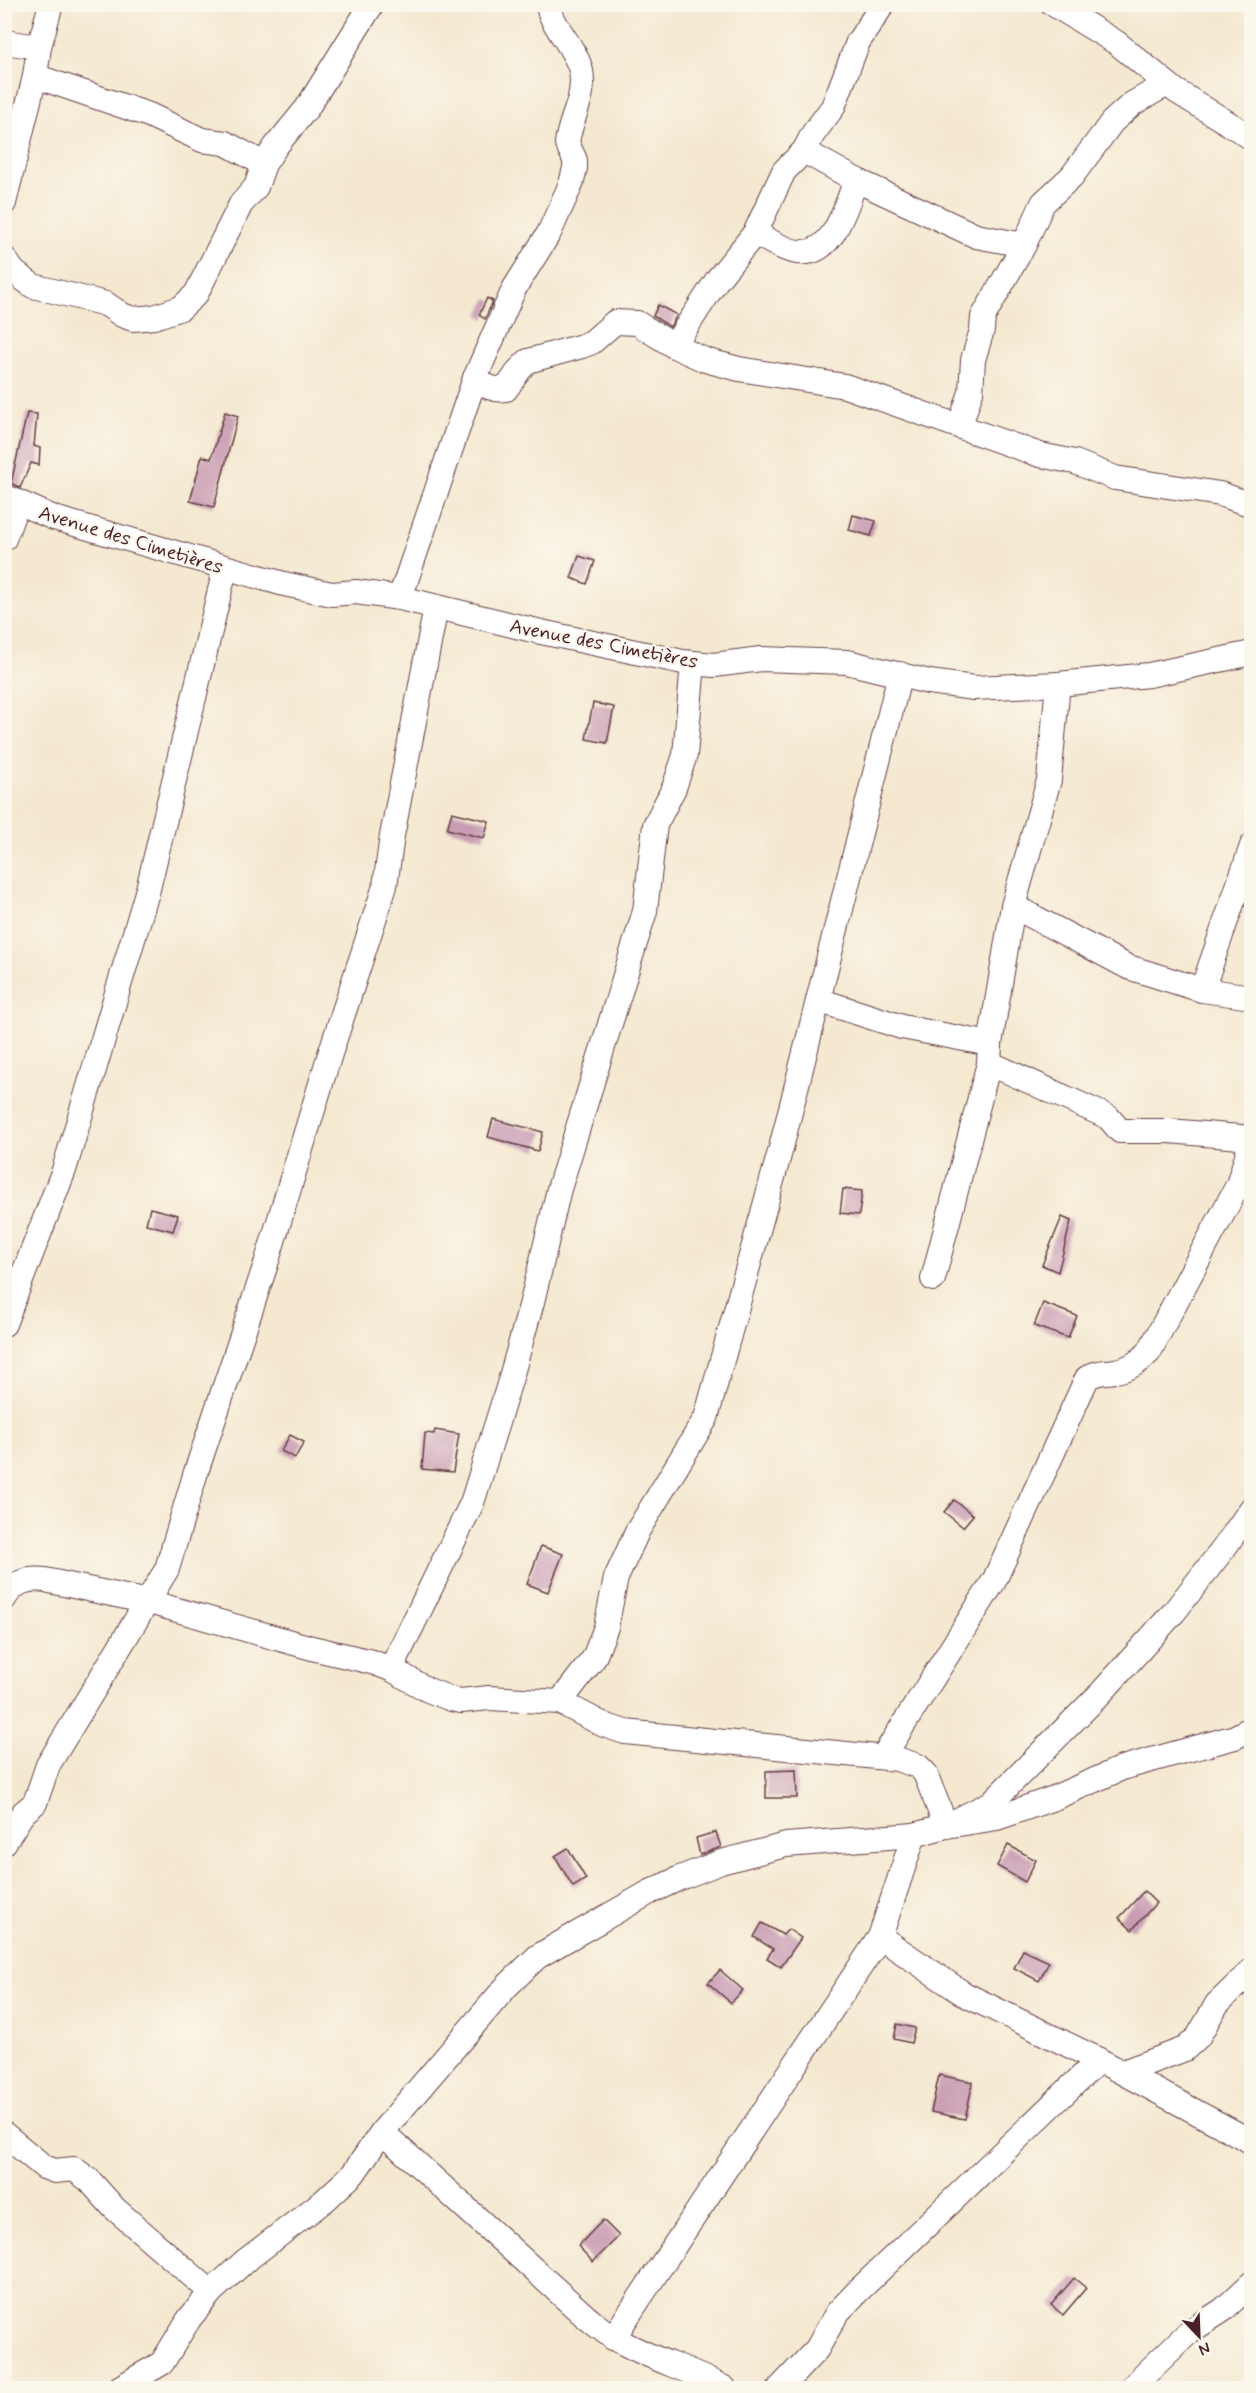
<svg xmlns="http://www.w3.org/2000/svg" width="1256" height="2393" font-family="Mynerve,sans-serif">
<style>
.building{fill:#c99cb3}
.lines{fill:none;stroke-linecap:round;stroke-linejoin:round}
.street-casing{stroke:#643d44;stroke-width:26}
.street{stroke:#fff;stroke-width:24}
.labels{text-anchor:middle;stroke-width:4.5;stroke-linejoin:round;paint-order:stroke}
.street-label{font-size:20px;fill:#4a1f2b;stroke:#fbf7ec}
</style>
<rect width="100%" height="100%" fill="#fbf7ec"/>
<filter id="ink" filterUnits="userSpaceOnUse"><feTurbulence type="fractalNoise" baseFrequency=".0167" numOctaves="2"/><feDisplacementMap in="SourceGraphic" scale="12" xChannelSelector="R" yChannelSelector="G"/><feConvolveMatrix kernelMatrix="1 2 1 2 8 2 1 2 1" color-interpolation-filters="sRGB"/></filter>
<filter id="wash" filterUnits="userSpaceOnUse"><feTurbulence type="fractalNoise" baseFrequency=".008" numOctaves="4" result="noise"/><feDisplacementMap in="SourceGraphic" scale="24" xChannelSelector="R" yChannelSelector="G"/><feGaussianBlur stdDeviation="1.35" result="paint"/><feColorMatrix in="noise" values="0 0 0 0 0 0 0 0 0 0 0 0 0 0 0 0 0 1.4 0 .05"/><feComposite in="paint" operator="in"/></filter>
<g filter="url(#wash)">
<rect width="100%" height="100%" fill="#f4e8d0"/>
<g id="blocks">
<g class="building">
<path d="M487,298L493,301L485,319L479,315Z"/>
<path d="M658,305L677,315L670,327L653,316Z"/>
<path d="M225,412L238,416L214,507L190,501L202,456L211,459Z"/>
<path d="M27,413L37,414L34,446L40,448L39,465L31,463L20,488L11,483Z"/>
<path d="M853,515L876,521L871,536L849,530Z"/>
<path d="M579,556L595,561L587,584L571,578Z"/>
<path d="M593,703L614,707L607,743L586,739Z"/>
<path d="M452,812L489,821L484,838L447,829Z"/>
<path d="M493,1119L543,1132L538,1151L488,1137Z"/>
<path d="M843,1189L862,1191L859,1215L840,1213Z"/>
<path d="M150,1208L178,1215L173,1231L146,1224Z"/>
<path d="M1062,1217L1071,1221L1058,1272L1042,1265Z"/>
<path d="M1043,1303L1077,1316L1068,1338L1034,1326Z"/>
<path d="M435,1430L459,1434L453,1472L422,1469L425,1433L434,1434Z"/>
<path d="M290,1435L304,1442L295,1458L281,1451Z"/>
<path d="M954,1500L973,1515L963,1527L944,1512Z"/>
<path d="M541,1546L563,1554L548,1592L527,1584Z"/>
<path d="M796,1770L797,1798H766V1771Z"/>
<path d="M716,1832L721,1847L700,1855L696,1838Z"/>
<path d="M1008,1845L1036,1860L1025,1882L997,1866Z"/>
<path d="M568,1848L586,1879L573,1887L555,1856Z"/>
<path d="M1144,1891L1156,1903L1132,1930L1119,1918Z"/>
<path d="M762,1923L783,1935L788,1929L801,1938L781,1967L767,1958L773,1949L754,1937Z"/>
<path d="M1023,1950L1049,1962L1039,1981L1014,1968Z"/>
<path d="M720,1970L743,1990L731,2003L708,1983Z"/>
<path d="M897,2024L915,2028L911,2043L894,2039Z"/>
<path d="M939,2075L973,2082L965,2119L931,2112Z"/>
<path d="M603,2220L619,2236L593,2262L578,2246Z"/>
<path d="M1074,2278L1086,2288L1063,2315L1051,2305Z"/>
</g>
</g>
</g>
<g filter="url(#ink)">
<use href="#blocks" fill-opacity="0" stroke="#643d44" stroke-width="1.5"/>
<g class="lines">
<defs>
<g id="street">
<path d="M883,4L858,42L833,107L813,134L804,151L856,180L976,236L1024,245L1043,203L1072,176L1112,122L1132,104L1167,84"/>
<path d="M1053,4L1117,43L1176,91L1252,138"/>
<path d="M4,42L39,47"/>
<path d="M35,76L149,115L202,140L225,143L264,164"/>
<path d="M4,203L35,76L39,47L51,4"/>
<path d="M755,233C768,240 783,250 798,252C834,257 846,205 856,180"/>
<path d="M4,258L14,272L33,286L106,304L122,315L133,319L154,317L181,308L196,294L241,204L256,187L264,164L276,146L307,108L372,4"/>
<path d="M674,346L717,280L755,233L784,171L804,151"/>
<path d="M475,378C483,386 495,391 506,389L520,369L528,361L582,346L592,342L615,322L637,323L674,346L705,360L739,369L845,386L1040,455L1075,462L1115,478L1220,494L1252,505"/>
<path d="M960,425L971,392L973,360L982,330L983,317L1024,245"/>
<path d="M4,496L54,518L284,584L332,594L356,592L400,598L541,632L683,662L714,665L761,659L847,662L929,682L974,688L1058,684L1149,675L1252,653"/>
<path d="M4,539L17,504"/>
<path d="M400,598L475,378L514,289L549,233L571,184L575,168V160L567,143C570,118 586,98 581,71C576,48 549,23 548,4"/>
<path d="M1013,906L1128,967L1202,990L1252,997"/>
<path d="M1202,990L1252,846"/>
<path d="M818,1000L902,1027L990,1044"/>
<path d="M989,1063L1108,1117L1120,1131H1169L1252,1138"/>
<path d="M933,1279L989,1063L990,1044L1013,906L1049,780L1058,684"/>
<path d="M4,1324L64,1170L148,889L225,569"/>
<path d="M4,1599C14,1582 26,1578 45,1580L149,1602L312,1648L372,1662L391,1669L428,1690L451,1699L461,1701L489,1698L560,1702L604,1725L625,1732L897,1759L918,1766L925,1773L946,1826L991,1803L1100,1694L1174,1612L1224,1548L1252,1508"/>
<path d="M391,1669L472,1503L510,1381L532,1302L559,1189L645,911L655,825L674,788L685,755L693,663"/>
<path d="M560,1702L594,1658L606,1627L616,1578L638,1530L706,1418L781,1148L900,674"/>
<path d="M883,1757L994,1581L1087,1378C1097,1371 1104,1373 1115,1371C1130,1369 1139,1362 1149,1352L1238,1185L1252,1139"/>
<path d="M4,1843L23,1813L35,1803L48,1765L167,1569L195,1475L266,1264L329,1057L385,886L392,836L436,607"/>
<path d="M880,1937L964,1994L1099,2060L1252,2142"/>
<path d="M1123,2072L1185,2049L1198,2037L1217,2004L1252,1970"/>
<path d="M382,2132L585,2316C595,2324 605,2333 616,2339C650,2359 689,2369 724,2388"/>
<path d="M4,2134L44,2167L55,2171L74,2169L89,2180L114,2208L211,2292"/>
<path d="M613,2338L880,1937L914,1835"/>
<path d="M119,2388L162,2363L189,2319L211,2292L245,2261L325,2200L353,2174L382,2132L506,1987L537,1957L559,1944L650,1892L680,1878L721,1862L786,1845L914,1835L946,1826L997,1818L1054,1798L1122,1768L1235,1737L1252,1728"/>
<path d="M780,2388L817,2349L837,2313L858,2291L1099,2060"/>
<path d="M1131,2388L1189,2332L1223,2310L1252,2283"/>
</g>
</defs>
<use href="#street" class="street-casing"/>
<use href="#street" class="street"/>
</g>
</g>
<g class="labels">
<g class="street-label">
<text transform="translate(131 539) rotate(17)" y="7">Avenue des Cimetières</text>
<text transform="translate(604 643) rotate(11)" y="7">Avenue des Cimetières</text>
</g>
</g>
<rect width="1256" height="2393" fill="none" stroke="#fbf7ec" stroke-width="24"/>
<g transform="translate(1199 2336) rotate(157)" stroke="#fbf7ec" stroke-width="4.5" paint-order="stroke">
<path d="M0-4.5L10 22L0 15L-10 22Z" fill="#4a1f2b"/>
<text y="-9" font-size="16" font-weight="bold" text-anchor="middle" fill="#4a1f2b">N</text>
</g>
</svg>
